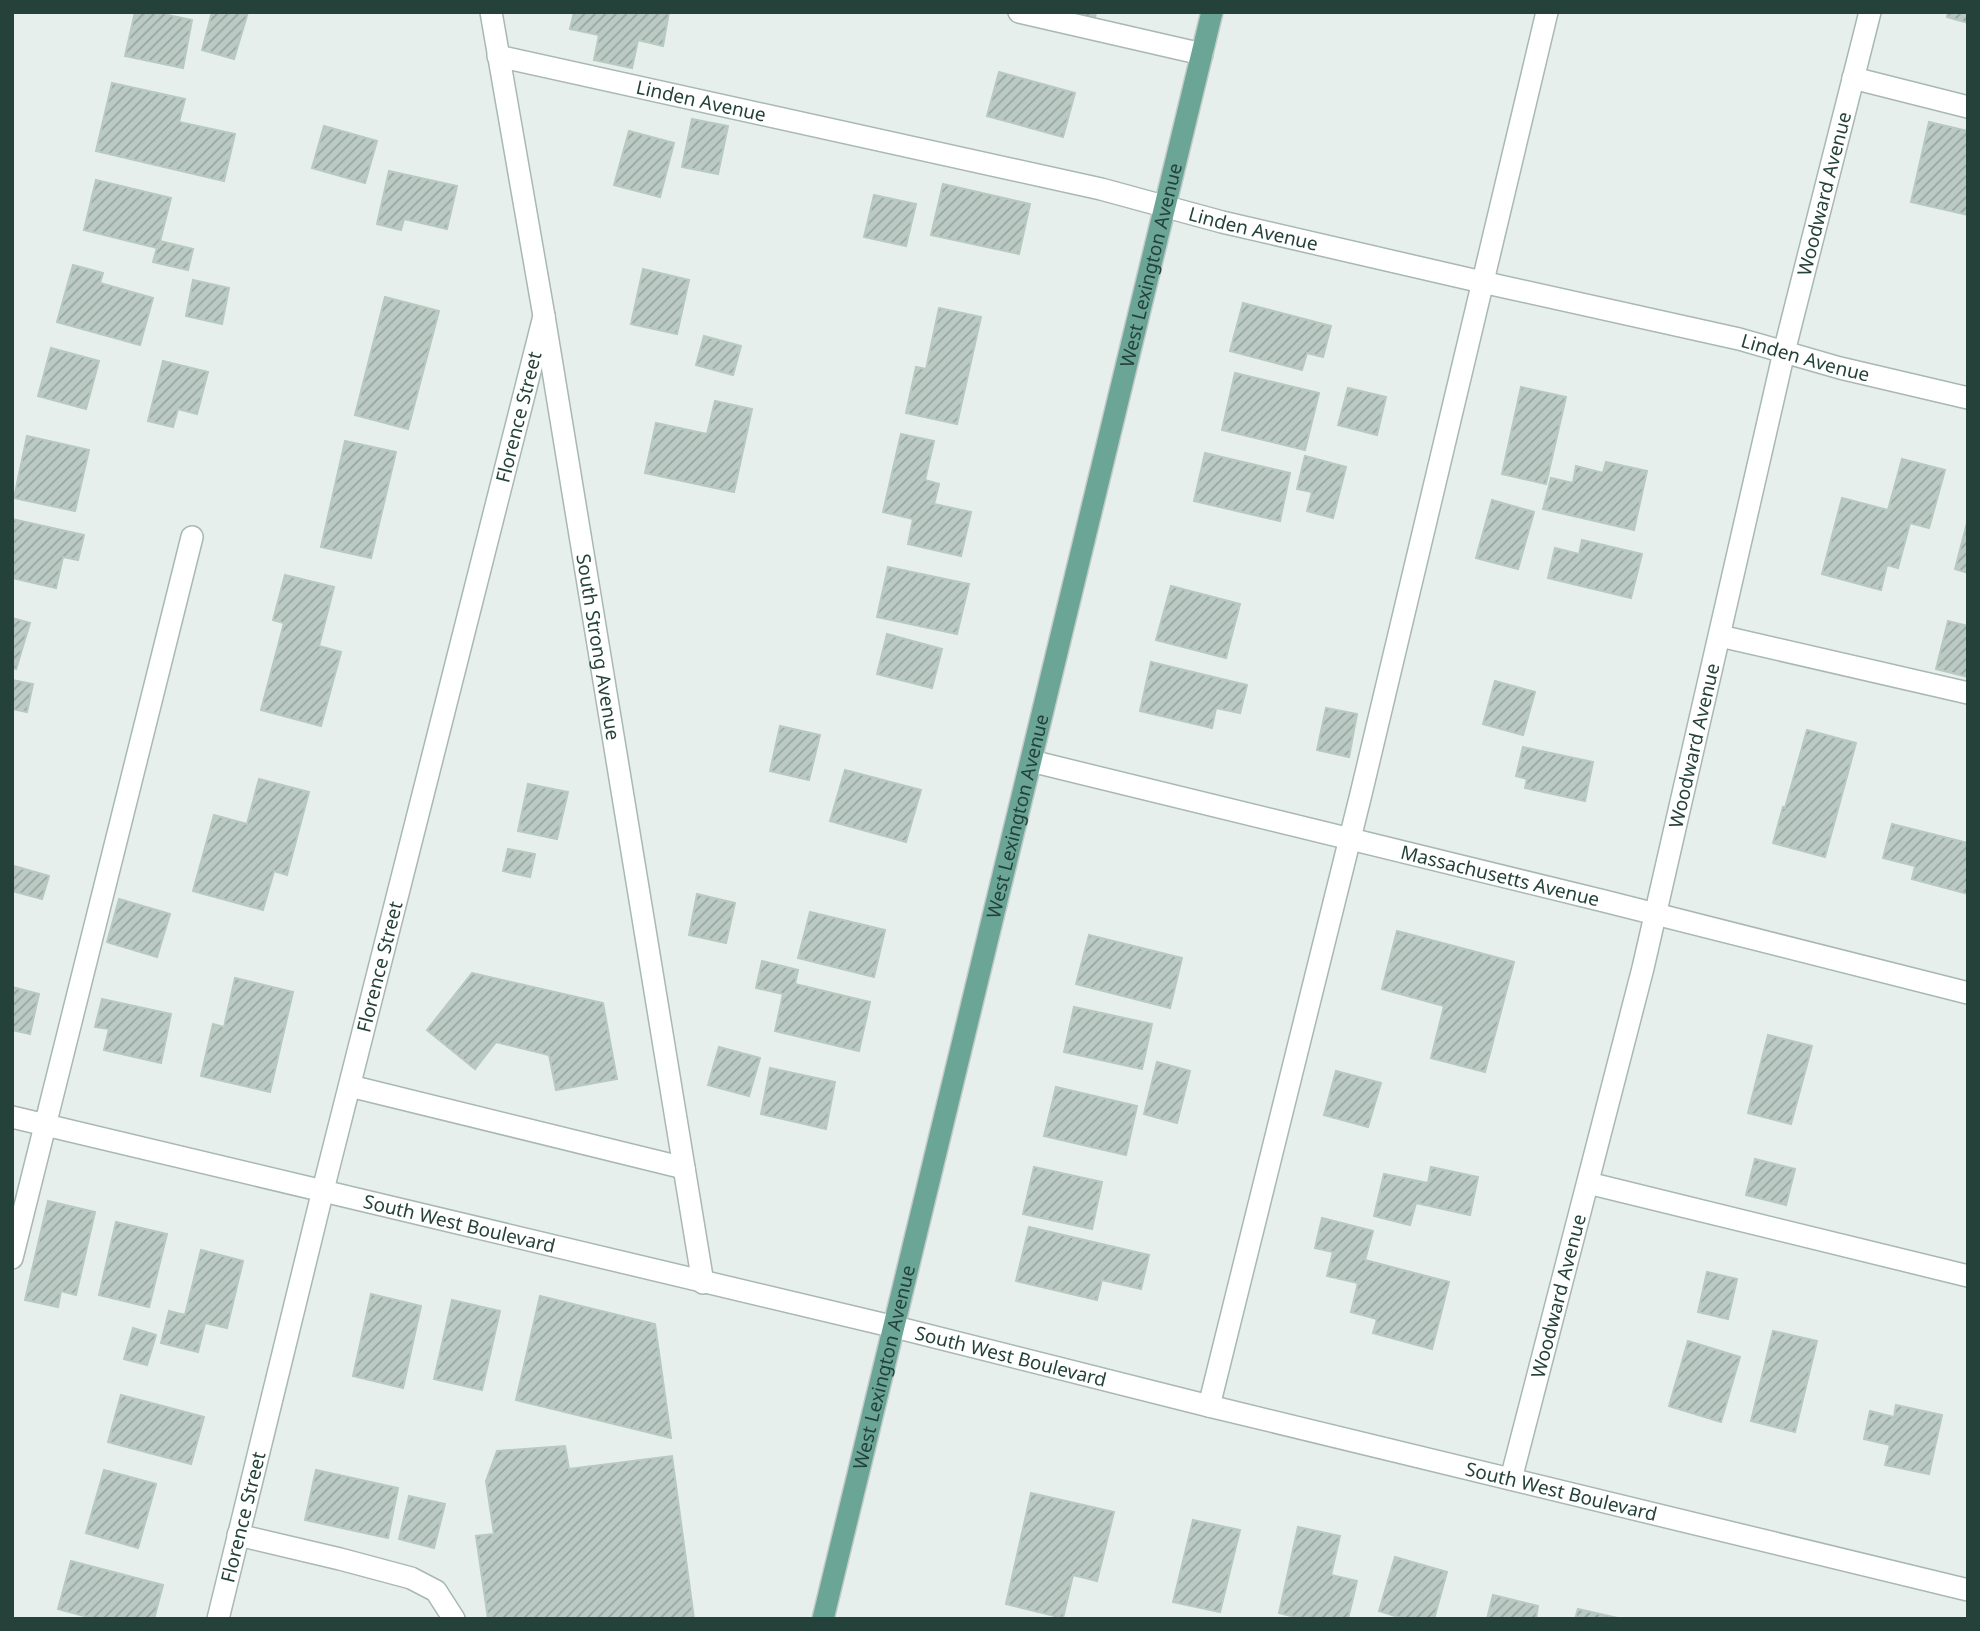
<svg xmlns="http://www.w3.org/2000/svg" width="1980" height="1631" font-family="'Noto Sans',sans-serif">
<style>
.building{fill:url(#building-hatch);stroke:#b8c9c2;stroke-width:2}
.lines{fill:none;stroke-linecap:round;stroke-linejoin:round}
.minor-casing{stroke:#a8b8b2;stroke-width:24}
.major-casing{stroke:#c2cac8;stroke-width:24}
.minor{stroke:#fff;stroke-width:21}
.major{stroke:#6aa596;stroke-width:21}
.labels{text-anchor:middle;stroke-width:6;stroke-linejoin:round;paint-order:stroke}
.street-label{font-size:19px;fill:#24423a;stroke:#f7fbf9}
</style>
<defs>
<pattern id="building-hatch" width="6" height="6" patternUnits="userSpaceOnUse" patternTransform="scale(1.75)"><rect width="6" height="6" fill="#bbcac4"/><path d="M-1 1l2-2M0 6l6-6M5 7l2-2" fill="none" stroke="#98a6a0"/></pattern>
</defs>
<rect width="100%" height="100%" fill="#e6efeb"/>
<g class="building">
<path d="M135,12H168V15L192,20L183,68L125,56Z"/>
<path d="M212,12H248L234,59L202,50Z"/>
<path d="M574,12H669L663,46L638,40L632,68L594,60L599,35L570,29Z"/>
<path d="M1049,12H1096L1094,23Z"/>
<path d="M1948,12H1968V23L1947,17Z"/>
<path d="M999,72L1075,93L1063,137L987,116Z"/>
<path d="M112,83L185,99L179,122L235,134L224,181L96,151Z"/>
<path d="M692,119L728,126L718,174L682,167Z"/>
<path d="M1929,122L1968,131V215L1911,202Z"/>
<path d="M324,126L377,141L365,183L312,168Z"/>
<path d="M629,131L674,143L660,197L614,185Z"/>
<path d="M389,171L457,186L447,229L404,219L401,230L377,224Z"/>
<path d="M96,180L171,198L160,241L193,249L188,270L153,262L157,248L84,230Z"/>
<path d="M943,184L1030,204L1019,254L931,235Z"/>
<path d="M874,195L916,204L906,246L864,237Z"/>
<path d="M73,265L103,273L100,283L153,298L140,345L57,322Z"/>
<path d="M643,269L689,280L677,334L631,324Z"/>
<path d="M193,280L229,288L222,324L186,316Z"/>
<path d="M385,297L439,311L408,429L355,415Z"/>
<path d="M1243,303L1331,326L1323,357L1307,353L1302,370L1230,351Z"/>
<path d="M939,308L981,317L957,424L906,413L916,367L926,369Z"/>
<path d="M704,336L741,346L733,375L696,365Z"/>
<path d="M51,348L99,361L86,409L38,396Z"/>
<path d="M163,361L208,372L197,414L178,409L173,427L148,421Z"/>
<path d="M1235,373L1319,393L1305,450L1222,430Z"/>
<path d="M1521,387L1566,397L1546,484L1502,474Z"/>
<path d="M1348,388L1386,397L1377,435L1338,425Z"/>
<path d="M715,401L752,409L734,492L645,473L656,423L707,434Z"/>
<path d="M901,434L934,441L925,480L939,484L934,504L971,512L961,556L908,544L913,519L883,512Z"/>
<path d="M27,436L89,450L75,511L14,498Z"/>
<path d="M345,441L396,452L371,558L321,547Z"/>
<path d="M1205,453L1290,473L1280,521L1194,501Z"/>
<path d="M1305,456L1346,467L1333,518L1307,511L1312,492L1297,489Z"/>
<path d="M1902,459L1945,470L1929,528L1910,523L1898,568L1887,565L1881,590L1822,574L1842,498L1888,510Z"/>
<path d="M1606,462L1647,471L1634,530L1543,509L1551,478L1573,483L1576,466L1603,473Z"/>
<path d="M1492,500L1534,512L1518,569L1476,558Z"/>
<path d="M12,519L84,535L78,560L63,557L56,588L12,578Z"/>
<path d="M1968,519V573L1955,569Z"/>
<path d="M1582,540L1642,554L1631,598L1548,578L1555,548L1579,554Z"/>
<path d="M888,567L969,584L957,634L877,617Z"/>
<path d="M285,575L334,587L319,646L341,652L321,726L261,710L284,623L273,620Z"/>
<path d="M1171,586L1240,604L1226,658L1156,640Z"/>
<path d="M12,618L30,623L16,669L12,668Z"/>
<path d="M1948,621L1968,626V677L1936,669Z"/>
<path d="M887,634L942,649L932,688L877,674Z"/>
<path d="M1151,662L1247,685L1240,713L1216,708L1212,728L1140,711Z"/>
<path d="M12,680L33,684L27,712L12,709Z"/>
<path d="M1495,681L1535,692L1523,735L1483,724Z"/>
<path d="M1326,708L1357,714L1349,757L1317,750Z"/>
<path d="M780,726L820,735L809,780L770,771Z"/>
<path d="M1807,730L1856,743L1825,857L1773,843L1783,807L1785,808Z"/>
<path d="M1523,747L1593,762L1585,801L1525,788L1527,779L1516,776Z"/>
<path d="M845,770L921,790L906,842L830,821Z"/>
<path d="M259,779L309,792L287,875L274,871L263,910L193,891L214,815L247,824Z"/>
<path d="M528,784L568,792L557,839L518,831Z"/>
<path d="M1892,824L1968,843V894L1912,879L1915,866L1883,858Z"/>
<path d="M508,849L535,854L530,877L503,871Z"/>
<path d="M14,866L49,876L42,899L12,891V874Z"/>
<path d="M697,894L735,903L726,943L689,935Z"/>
<path d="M119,899L170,914L157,957L107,942Z"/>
<path d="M810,912L885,930L874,977L798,958Z"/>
<path d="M1397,931L1514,962L1485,1072L1431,1058L1444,1006L1382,989Z"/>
<path d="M1089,935L1182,958L1170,1008L1076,984Z"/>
<path d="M762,961L798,970L795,984L870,1002L859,1051L775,1031L783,994L756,988Z"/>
<path d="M472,973L603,1003L617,1079L556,1090L549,1055L496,1042L475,1069L427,1030Z"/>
<path d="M235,978L293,992L270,1092L201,1076L213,1024L224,1027Z"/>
<path d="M12,987L39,994L30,1034L12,1030Z"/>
<path d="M102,999L171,1014L161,1063L104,1050L109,1029L95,1027Z"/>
<path d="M1074,1007L1152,1024L1142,1069L1064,1052Z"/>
<path d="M1768,1035L1812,1046L1791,1124L1748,1113Z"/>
<path d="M719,1047L760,1058L749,1096L708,1085Z"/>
<path d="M1157,1062L1190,1071L1177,1123L1144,1114Z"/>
<path d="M770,1068L835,1082L826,1129L761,1114Z"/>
<path d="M1336,1071L1381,1083L1368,1127L1324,1115Z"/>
<path d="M1056,1087L1137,1106L1126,1155L1044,1136Z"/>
<path d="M1755,1159L1795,1169L1786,1205L1746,1195Z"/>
<path d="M1034,1167L1102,1182L1092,1229L1023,1214Z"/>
<path d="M1431,1167L1478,1177L1470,1215L1416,1203L1410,1225L1374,1216L1384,1174L1428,1183Z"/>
<path d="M48,1201L95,1212L76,1295L61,1291L58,1307L25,1300Z"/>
<path d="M1322,1218L1373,1231L1365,1260L1449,1282L1432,1349L1373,1333L1377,1319L1351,1312L1358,1283L1327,1276L1333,1252L1315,1248Z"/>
<path d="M116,1222L167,1234L149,1307L99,1295Z"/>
<path d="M1029,1227L1149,1255L1141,1289L1102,1280L1097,1300L1016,1281Z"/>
<path d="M201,1250L243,1261L227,1328L205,1323L198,1352L161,1343L169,1311L185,1315Z"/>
<path d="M1707,1272L1737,1279L1728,1319L1698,1312Z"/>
<path d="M371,1294L421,1306L403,1388L353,1376Z"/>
<path d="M540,1296L655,1324L671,1438L516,1400Z"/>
<path d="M452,1300L500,1311L482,1390L434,1379Z"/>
<path d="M133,1328L156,1335L147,1365L124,1359Z"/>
<path d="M1773,1331L1817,1341L1795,1432L1751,1421Z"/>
<path d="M1688,1341L1740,1357L1721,1422L1669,1406Z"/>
<path d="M121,1395L204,1417L191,1464L108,1442Z"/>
<path d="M1896,1405L1942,1415L1929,1474L1885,1465L1890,1445L1864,1439L1870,1411L1894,1417Z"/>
<path d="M565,1446L569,1469L672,1456L694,1619H488L476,1536L494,1534L486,1481L497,1451Z"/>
<path d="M104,1470L156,1484L138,1548L86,1533Z"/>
<path d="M316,1470L398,1488L388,1538L305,1520Z"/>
<path d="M1031,1493L1114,1512L1097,1581L1073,1575L1063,1618L1006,1604Z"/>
<path d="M409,1496L445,1504L434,1548L399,1539Z"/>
<path d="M1193,1520L1240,1530L1220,1612L1173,1602Z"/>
<path d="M1298,1527L1340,1536L1331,1575L1357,1581L1348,1619H1295V1617L1279,1613Z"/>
<path d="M1395,1557L1447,1572L1434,1619H1405L1379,1611Z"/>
<path d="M71,1561L163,1585L154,1619H95L58,1609Z"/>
<path d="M1493,1595L1538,1606L1536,1619H1487Z"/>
<path d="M1578,1609L1622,1619H1575Z"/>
</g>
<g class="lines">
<defs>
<g id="minor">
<path id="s1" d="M491,12L544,316L703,1283"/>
<path d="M1019,12L1202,54"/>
<path id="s2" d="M498,56L1101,189L1222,222L1482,282L1739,339L1840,368L1968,398"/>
<path d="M1853,78L1968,107"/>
<path d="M1720,636L1968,693"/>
<path id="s3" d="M1031,761L1604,901L1968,993"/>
<path d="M350,1086L684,1168"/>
<path id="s4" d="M12,1117L895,1327L1209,1406L1968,1590"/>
<path d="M1588,1183L1968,1276"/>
<path d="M12,1258L192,537"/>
<path d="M1209,1406L1361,794L1547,12"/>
<path id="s5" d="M1511,1479L1643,968L1784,352L1870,12"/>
<path d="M238,1535L340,1559L411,1578L436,1591L454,1619"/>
<path id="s6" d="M218,1619L323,1190L544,316"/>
</g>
<g id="major">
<path id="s7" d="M823,1619L1212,12"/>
</g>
</defs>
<use href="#minor" class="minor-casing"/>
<use href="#major" class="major-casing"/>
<use href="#minor" class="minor"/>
<use href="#major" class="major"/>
</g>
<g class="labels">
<g class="street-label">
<text dy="7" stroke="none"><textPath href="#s2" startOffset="208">Linden Avenue</textPath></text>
<text dy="7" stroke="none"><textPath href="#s5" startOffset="1323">Woodward Avenue</textPath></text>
<text dy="7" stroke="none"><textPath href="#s2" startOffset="775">Linden Avenue</textPath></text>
<text dy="7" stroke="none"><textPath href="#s7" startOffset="1393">West Lexington Avenue</textPath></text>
<text dy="7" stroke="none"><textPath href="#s2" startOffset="1342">Linden Avenue</textPath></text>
<text dy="7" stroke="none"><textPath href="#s6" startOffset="1239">Florence Street</textPath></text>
<text dy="7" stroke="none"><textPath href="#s1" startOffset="644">South Strong Avenue</textPath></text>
<text dy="7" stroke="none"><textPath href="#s5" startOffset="756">Woodward Avenue</textPath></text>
<text dy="7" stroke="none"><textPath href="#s7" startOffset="826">West Lexington Avenue</textPath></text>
<text dy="7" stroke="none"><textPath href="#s3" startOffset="483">Massachusetts Avenue</textPath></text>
<text dy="7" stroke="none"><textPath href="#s6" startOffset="672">Florence Street</textPath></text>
<text dy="7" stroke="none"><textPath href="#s4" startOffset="460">South West Boulevard</textPath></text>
<text dy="7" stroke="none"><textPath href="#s5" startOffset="189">Woodward Avenue</textPath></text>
<text dy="7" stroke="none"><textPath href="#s4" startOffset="1027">South West Boulevard</textPath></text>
<text dy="7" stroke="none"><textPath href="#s7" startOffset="259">West Lexington Avenue</textPath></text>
<text dy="7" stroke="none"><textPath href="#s4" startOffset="1594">South West Boulevard</textPath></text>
<text dy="7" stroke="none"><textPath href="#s6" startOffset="105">Florence Street</textPath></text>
</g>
</g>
<rect width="1980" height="1631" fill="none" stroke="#24423a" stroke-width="28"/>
</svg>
